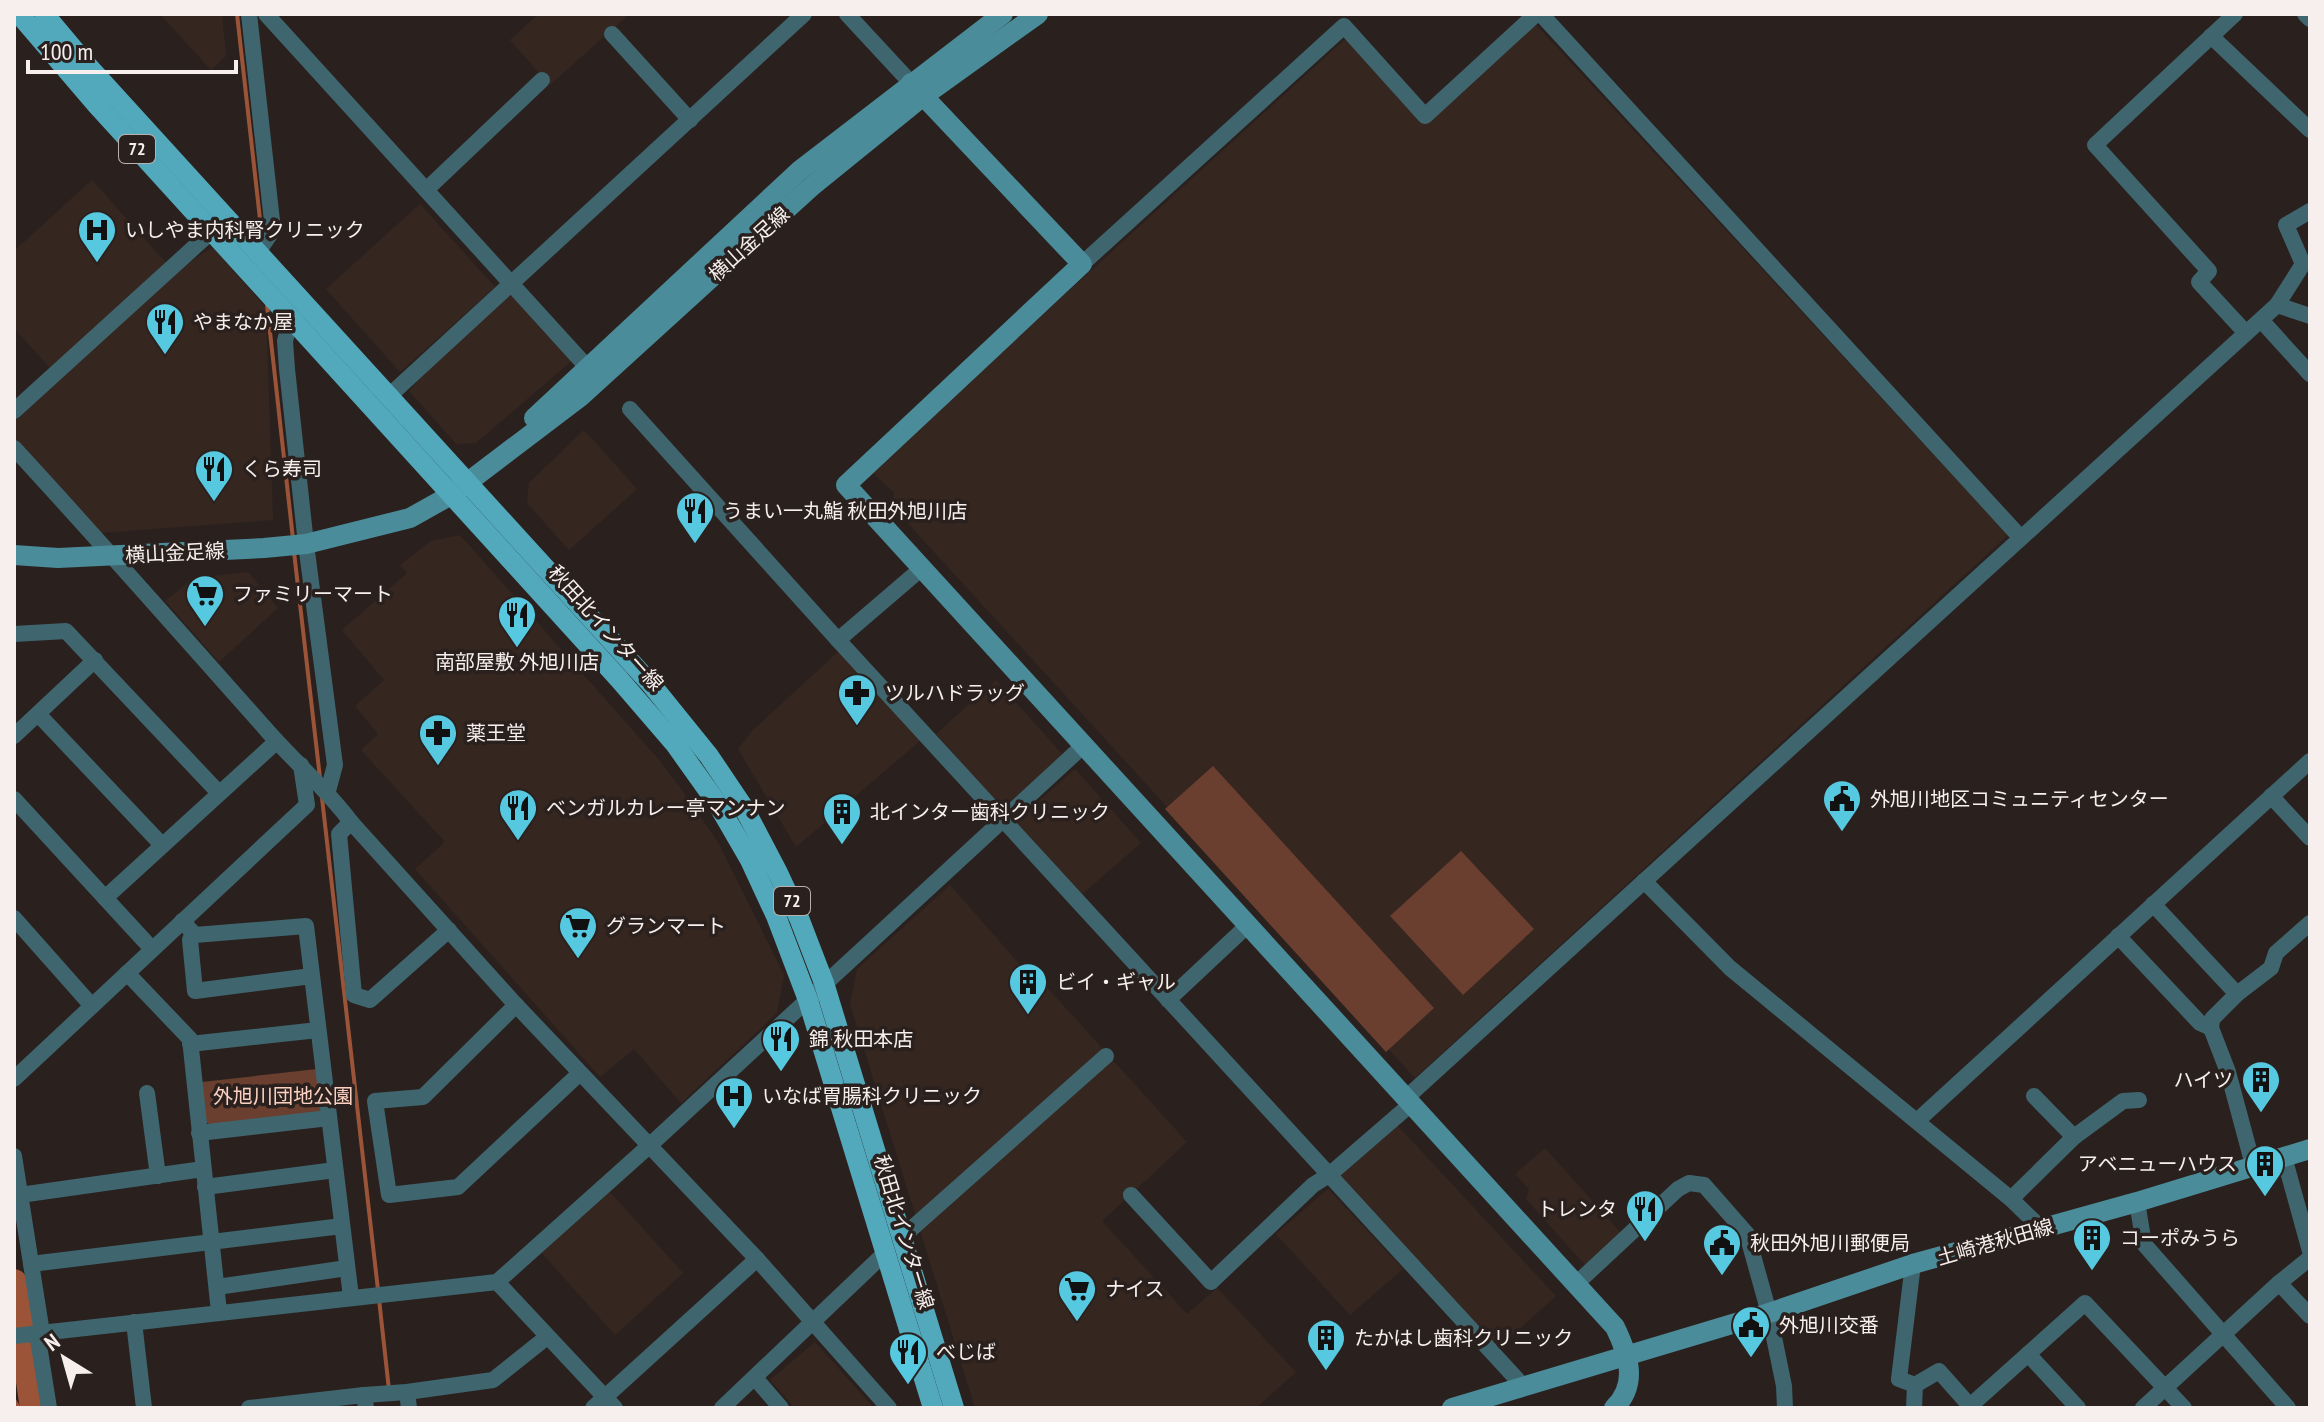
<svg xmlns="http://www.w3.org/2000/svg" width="2324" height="1422" font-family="'PT Sans Narrow','Noto Sans JP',sans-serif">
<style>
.built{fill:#362620}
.green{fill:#6a3f2f}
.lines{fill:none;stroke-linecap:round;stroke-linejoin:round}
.stream{stroke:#9b5438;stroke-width:4}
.river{stroke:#9b5438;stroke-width:26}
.street{stroke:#3f666f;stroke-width:16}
.secondary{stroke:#4a8c9a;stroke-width:20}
.primary{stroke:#52a9bb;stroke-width:20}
.labels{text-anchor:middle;stroke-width:7;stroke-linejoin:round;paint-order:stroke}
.shield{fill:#2a211e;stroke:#b9b1af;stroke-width:2}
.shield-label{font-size:18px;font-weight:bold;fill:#f6efed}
.poi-label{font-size:20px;fill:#f6efed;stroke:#2a211e;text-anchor:start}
.street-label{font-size:20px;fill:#f6efed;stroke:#2a211e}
.park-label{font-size:20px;fill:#fbd0c0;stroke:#2a211e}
</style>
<rect width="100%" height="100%" fill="#2a211e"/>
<g class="built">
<path d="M160,14H222L226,56L211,70Z"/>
<path d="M539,14H629L550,85L510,40Z"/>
<path d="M1526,14L2008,535L1415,1078L892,506L894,493L871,471L1353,32L1423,106Z"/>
<path d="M92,180L167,264L51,369L14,328V251Z"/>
<path d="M420,204L495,287L400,372L326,289Z"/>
<path d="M213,247L266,308L273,520L100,533L14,440V421L186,264Z"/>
<path d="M510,291L574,359L476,443L456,444L409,391L433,363Z"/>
<path d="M584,430L637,489L569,550L527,503L529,483Z"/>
<path d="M460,535L660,761L688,798L719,844L784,975L777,1013L681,1103L634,1049L600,1077L415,869L445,842L361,750L378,734L355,706L384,680L342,630L407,573L400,565L431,541Z"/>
<path d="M248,572L278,608L219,662L165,601L194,578Z"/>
<path d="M839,651L921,740L796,847L738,749L752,731Z"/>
<path d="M996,680L1063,755L1002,809L936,734Z"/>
<path d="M1075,769L1141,843L1080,896L1015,822Z"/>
<path d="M950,885L1021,966L1025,963L1187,1142L1102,1221L1187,1314L1217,1288L1296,1372L1256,1408H975L850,1004L857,969Z"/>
<path d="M1398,1126L1556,1296L1497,1349L1338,1177Z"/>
<path d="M1545,1148L1621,1233L1585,1265L1526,1199L1529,1189L1515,1174Z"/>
<path d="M1328,1189L1403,1269L1350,1315L1276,1234Z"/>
<path d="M609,1191L683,1273L615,1335L541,1252Z"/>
<path d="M815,1342L874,1408H795L770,1380Z"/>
</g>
<g class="green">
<path d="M1213,766L1434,1008L1386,1052L1165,809Z"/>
<path d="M1461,851L1534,929L1463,995L1390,916Z"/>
<path d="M317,1069L322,1110L317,1115L212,1126L206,1122L202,1082Z"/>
</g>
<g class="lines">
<g class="stream">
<path d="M237,14L262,237"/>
<path d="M267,305L293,539"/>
<path d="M294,552L320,778"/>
<path d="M322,798L378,1290"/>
<path d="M379,1299L389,1390"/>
<path d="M14,1400L19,1408"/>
</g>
<path class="river" d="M14,1282L33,1408"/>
<g class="street">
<path d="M249,14L272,221L271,233L258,252"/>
<path d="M266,14L587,367"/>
<path d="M847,14L911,83"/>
<path d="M1541,14L2021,538"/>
<path d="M2235,14L2095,145L2209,271L2199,282L2246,333"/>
<path d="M2305,14L2310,19"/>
<path d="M612,34L690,120"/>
<path d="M2211,36L2310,130"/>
<path d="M426,190L542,80"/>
<path d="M1082,264L1344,26L1425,116L1536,14"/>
<path d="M2277,305L2303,264L2286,225L2310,211"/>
<path d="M291,318L285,341L287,369L306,544L335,765L328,791"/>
<path d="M2261,320L2310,374"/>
<path d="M389,396L804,14"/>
<path d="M630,409L838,640L1524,1387"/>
<path d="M14,411L212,231"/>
<path d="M14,448C99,540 181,634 264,727C292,760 325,787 351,822L516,1005L757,1259L889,1408"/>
<path d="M14,634L66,631L219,793"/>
<path d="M838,640L922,568"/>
<path d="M38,714L162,845"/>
<path d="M14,736L95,660"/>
<path d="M2271,796L2310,838"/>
<path d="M14,799L152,949"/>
<path d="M351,822L339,834L354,995L370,1000L449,930"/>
<path d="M1644,881L1730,968L2011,1199L2042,1229"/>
<path d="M105,898L276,742"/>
<path d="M2153,904L2237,994"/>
<path d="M14,918L92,1006"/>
<path d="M182,921L195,935L306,926L351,1297"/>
<path d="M193,933L190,940L195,991L312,976"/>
<path d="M2118,936L2200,1023L2211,1028"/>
<path d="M127,973L190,1039L219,1312"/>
<path d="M1168,1000L1248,925"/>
<path d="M516,1005L423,1097L375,1101L389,1195L458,1187L580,1073"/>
<path d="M190,1044L318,1030"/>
<path d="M14,1079L307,805L301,765"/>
<path d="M147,1093L158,1176"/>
<path d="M2034,1096L2074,1137"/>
<path d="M1406,1098L2277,305L2310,316"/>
<path d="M1917,1121L2310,761"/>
<path d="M199,1133L329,1118"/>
<path d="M14,1156L42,1333"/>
<path d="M2284,1157L2310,1251"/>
<path d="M2253,1165L2228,1072L2211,1028L2212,1019L2237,994L2271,968L2276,953L2310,923"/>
<path d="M205,1187L335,1170"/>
<path d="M20,1195L203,1169"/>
<path d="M1131,1195L1211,1282L1313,1185L1329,1175L1411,1104"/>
<path d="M2011,1199L2074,1137L2123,1101L2139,1100"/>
<path d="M2137,1202L2144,1244L2288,1408"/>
<path d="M901,1238L1106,1056"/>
<path d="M31,1264L342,1226"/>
<path d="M1913,1264L1899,1379L1915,1385L1939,1371L1970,1406L1969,1408"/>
<path d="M497,1282L615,1408"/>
<path d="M2279,1283L2310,1258"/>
<path d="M1576,1284L1678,1189L1689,1183L1704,1185L1747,1234L1769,1313L1784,1386L1785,1408"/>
<path d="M217,1287L347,1268"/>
<path d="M134,1322L144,1408"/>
<path d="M37,1333L49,1408"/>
<path d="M14,1336L497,1282L649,1146L1084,745"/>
<path d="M2028,1354L2078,1408"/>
<path d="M755,1378L781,1408"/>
<path d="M364,1395L407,1392"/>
<path d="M249,1408L364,1395L366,1408"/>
<path d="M409,1408L407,1392L493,1380L547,1337"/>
<path d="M593,1408L757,1259"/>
<path d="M722,1408L885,1253"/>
<path d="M1914,1408L1915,1385"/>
<path d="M1972,1408L1970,1406L2085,1303L2184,1408"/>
<path d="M2143,1408L2279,1283L2310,1316"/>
</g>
<g class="secondary">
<path d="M911,83L1082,264L846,485L1615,1327C1628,1354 1639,1384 1614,1408"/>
<path d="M534,418L799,171L1003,14"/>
<path d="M14,555L58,558L264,548L306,544L410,518L451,495L580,397L811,187L922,97L1038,14"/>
<path d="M1452,1408L1769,1313L1913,1264L2137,1202L2310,1149"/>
</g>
<g class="primary">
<path d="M19,14L96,104L619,679L675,744L717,803L750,860L776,916L808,1000L933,1408"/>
<path d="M44,14L86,64L650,683L709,756L744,808L778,873L799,918L824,983L954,1408"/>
</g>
</g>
<defs>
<symbol id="hospital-pin" viewBox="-11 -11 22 30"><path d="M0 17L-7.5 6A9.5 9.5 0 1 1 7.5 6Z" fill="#56c9e1" stroke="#2a211e"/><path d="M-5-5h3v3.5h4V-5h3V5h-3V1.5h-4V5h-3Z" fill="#111"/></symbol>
<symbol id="restaurant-pin" viewBox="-11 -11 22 30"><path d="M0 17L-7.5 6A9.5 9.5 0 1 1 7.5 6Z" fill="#56c9e1" stroke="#2a211e"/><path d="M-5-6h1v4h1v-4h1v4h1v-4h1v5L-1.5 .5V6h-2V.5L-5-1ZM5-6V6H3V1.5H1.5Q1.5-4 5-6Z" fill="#111"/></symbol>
<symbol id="supermarket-pin" viewBox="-11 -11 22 30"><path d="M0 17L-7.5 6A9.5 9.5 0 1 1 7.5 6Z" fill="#56c9e1" stroke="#2a211e"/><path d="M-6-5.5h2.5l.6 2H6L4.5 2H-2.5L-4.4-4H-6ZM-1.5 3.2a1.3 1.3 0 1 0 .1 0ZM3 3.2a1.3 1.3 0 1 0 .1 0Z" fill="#111"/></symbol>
<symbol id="pharmacy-pin" viewBox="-11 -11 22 30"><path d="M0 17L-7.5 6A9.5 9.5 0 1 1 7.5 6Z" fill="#56c9e1" stroke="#2a211e"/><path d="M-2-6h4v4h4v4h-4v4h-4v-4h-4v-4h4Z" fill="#111"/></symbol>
<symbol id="civic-pin" viewBox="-11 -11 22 30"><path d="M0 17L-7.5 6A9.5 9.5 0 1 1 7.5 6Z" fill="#56c9e1" stroke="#2a211e"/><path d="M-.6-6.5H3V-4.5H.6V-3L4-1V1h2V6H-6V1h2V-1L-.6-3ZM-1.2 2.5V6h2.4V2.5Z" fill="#111"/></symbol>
<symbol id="building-pin" viewBox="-11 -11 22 30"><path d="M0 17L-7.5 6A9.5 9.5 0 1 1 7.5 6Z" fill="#56c9e1" stroke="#2a211e"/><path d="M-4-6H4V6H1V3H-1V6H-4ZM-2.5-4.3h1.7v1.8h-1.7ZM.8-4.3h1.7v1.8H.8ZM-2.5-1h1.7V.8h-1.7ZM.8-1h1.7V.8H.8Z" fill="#111"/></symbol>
</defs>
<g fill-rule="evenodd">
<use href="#hospital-pin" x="75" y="208" width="44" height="60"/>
<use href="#restaurant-pin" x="143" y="300" width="44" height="60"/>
<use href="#restaurant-pin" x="192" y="447" width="44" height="60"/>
<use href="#restaurant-pin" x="673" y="489" width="44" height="60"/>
<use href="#supermarket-pin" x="183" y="572" width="44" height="60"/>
<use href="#restaurant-pin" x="495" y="593" width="44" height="60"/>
<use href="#pharmacy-pin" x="835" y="671" width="44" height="60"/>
<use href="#pharmacy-pin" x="416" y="711" width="44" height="60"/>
<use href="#civic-pin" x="1820" y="777" width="44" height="60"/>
<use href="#restaurant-pin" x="496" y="786" width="44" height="60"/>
<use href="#building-pin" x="820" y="790" width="44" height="60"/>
<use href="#supermarket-pin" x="556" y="904" width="44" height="60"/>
<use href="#building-pin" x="1006" y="960" width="44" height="60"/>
<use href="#restaurant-pin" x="759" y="1017" width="44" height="60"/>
<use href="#building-pin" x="2239" y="1058" width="44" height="60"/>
<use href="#hospital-pin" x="712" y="1074" width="44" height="60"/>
<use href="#building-pin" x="2243" y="1142" width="44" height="60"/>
<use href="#restaurant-pin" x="1623" y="1187" width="44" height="60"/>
<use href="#building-pin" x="2070" y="1216" width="44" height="60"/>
<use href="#civic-pin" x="1700" y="1221" width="44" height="60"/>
<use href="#supermarket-pin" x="1055" y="1267" width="44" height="60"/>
<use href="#civic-pin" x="1729" y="1303" width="44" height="60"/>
<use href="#building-pin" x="1304" y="1316" width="44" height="60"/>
<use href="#restaurant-pin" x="886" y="1330" width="44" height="60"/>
</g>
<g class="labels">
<g class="shield">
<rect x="119" y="135" width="36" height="28" rx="6"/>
<rect x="774" y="887" width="36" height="28" rx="6"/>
</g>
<g class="shield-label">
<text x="137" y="155">72</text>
<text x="792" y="907">72</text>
</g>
<g class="poi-label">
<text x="125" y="237">いしやま内科腎クリニック</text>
<text x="193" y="329">やまなか屋</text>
<text x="242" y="476">くら寿司</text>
<text x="723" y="518">うまい一丸鮨 秋田外旭川店</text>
<text x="233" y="601">ファミリーマート</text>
<text x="517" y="669" text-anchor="middle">南部屋敷 外旭川店</text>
<text x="885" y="700">ツルハドラッグ</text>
<text x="466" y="740">薬王堂</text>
<text x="1870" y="806">外旭川地区コミュニティセンター</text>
<text x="546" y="815">ベンガルカレー亭マンナン</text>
<text x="870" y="819">北インター歯科クリニック</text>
<text x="606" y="933">グランマート</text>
<text x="1056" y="989">ビイ・ギャル</text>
<text x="809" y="1046">錦 秋田本店</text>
<text x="2233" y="1087" text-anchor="end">ハイツ</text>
<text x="762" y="1103">いなば胃腸科クリニック</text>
<text x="2237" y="1171" text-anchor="end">アベニューハウス</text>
<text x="1617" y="1216" text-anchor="end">トレンタ</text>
<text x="2120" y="1245">コーポみうら</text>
<text x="1750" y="1250">秋田外旭川郵便局</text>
<text x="1105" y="1296">ナイス</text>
<text x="1779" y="1332">外旭川交番</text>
<text x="1354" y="1345">たかはし歯科クリニック</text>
<text x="936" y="1359">べじば</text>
</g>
<g class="street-label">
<text transform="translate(749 244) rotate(-42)" y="7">横山金足線</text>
<text transform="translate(175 553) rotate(-3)" y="7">横山金足線</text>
<text transform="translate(606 628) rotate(48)" y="7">秋田北インター線</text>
<text transform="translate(904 1232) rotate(73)" y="7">秋田北インター線</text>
<text transform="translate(1995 1242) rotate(-16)" y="7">土崎港秋田線</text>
</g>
<g class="park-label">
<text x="283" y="1103">外旭川団地公園</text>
</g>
</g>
<rect width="2324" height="1422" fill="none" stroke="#f6efed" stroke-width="32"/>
<g transform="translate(64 1358) rotate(323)" stroke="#2a211e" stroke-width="6" paint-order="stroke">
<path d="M0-6L14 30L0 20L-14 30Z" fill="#f6efed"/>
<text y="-12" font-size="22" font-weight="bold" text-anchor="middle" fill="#f6efed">N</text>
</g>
<path d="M28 60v12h208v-12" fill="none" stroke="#f6efed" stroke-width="4"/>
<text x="40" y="60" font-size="24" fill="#f6efed" stroke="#2a211e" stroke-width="6" paint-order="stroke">100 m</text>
</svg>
